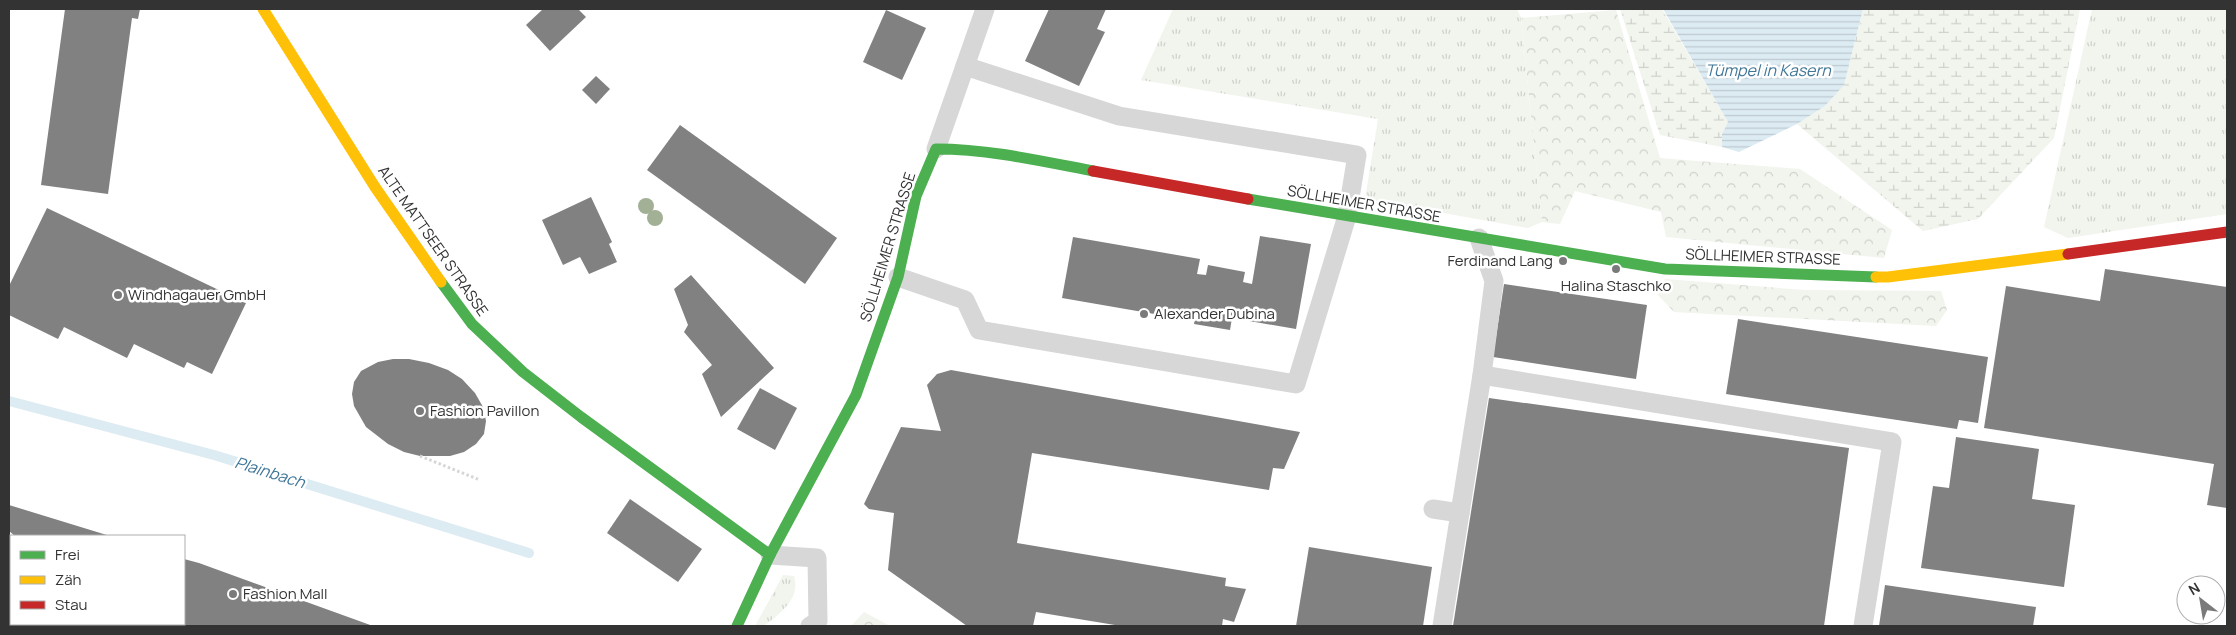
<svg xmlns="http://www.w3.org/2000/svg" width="2236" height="635" font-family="Manrope,sans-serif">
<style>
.grass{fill:url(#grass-tufts)}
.forest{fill:url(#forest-crowns)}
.wetland{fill:url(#wetland-marsh)}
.water{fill:url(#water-rules)}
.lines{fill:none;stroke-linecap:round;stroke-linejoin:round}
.stream{stroke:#ddebf3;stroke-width:10}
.building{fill:#818181}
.path{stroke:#d6d6d6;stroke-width:3;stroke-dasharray:2.5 2.5;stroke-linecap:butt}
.lane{stroke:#d7d7d7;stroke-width:19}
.fast{stroke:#4caf50;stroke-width:11}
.slow{stroke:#ffc107;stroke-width:11}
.jam{stroke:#c62828;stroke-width:11}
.tree{fill:#a2b095}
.poi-dot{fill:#7a7a7a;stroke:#fff;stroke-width:2}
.labels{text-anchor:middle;stroke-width:5;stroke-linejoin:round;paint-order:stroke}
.street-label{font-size:15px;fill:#333;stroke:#fff}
.poi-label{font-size:15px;fill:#333;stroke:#fff;text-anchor:start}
.water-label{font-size:16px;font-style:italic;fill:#3f7597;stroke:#fff}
</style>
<defs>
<pattern id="grass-tufts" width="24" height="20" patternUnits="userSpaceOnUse" patternTransform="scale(1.25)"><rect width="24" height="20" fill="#f1f5ed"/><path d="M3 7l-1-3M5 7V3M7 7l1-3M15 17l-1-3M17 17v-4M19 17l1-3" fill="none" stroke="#cfd2cc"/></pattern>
<pattern id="forest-crowns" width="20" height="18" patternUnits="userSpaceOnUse" patternTransform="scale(1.25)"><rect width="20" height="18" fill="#f1f5ed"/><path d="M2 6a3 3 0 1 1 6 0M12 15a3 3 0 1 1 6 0" fill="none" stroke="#cfd2cc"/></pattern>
<pattern id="wetland-marsh" width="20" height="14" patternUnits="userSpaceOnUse" patternTransform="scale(1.25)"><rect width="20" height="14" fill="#f1f5ed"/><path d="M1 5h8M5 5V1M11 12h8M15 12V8" fill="none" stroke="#cfd2cc"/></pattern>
<pattern id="water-rules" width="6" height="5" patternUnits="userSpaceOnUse" patternTransform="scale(1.25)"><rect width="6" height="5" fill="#ddebf3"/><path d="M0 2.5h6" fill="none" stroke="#becad1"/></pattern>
</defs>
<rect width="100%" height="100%" fill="#fff"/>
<g class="grass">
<path d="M1173,9H1517L1521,18L1542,222L1528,228L1365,199L1378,119L1141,80Z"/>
<path d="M2092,9H2227V214L2068,238L2044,227Z"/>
<path d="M783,575L794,576C801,599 780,613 764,626H755Z"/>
</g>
<g class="forest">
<path d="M1616,10L1660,158L1800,169L1892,230L1884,258L1666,237L1661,212L1575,191L1560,224L1542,222L1521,18Z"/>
<path d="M1665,279L1804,290L1941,291L1947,310L1936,326L1674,312L1658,295Z"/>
<path d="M864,612L890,626H851Z"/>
</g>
<g class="wetland">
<path d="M1620,9H1662L1728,122L1722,134V147L1660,135Z"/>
<path d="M1863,9H2080L2054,138L1978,219L1923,231L1797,124L1825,106L1844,85Z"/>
</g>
<path class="water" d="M1663,9H1863L1844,85L1825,106L1797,124L1739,152L1722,147V134L1728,122Z"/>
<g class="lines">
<path class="stream" d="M9,401L214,455L529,553"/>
</g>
<g class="building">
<path d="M65,9H140L138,19L132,18L108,194L41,185Z"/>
<path d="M543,9H578L586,17L550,51L526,25Z"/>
<path d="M1049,9H1106L1097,29L1105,32L1079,86L1025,61Z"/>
<path d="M886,10L926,28L902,80L863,62Z"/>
<path d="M596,76L610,89L596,104L582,90Z"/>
<path d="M680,125L837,238L805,284L647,170Z"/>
<path d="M591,197L612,242L609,244L617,262L589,274L580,257L563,265L542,220Z"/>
<path d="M47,208L246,303L212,374L187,362L184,368L134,344L127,358L64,327L58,339L9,315V286Z"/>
<path d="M1260,236L1311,244L1296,329L1232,318L1230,330L1194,324L1196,312L1191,311L1189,320L1062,298L1073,237L1200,259L1197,274L1206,275L1208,265L1245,272L1243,282L1252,284Z"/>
<path d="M2105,269L2227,287V508L2207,505L2214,464L1984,428L2006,286L2100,301Z"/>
<path d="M691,275L774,368L721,417L702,374L712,365L684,332L688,325L674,289Z"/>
<path d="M1504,284L1647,305L1636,379L1493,357Z"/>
<path d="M1738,319L1988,357L1978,423L1959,420L1957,429L1726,394Z"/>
<path d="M393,359H409L429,363L448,370L462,379L475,393L483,407L486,421L484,434L476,444L464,452L450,456H420L404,452L388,444L366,427L354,406L352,394L354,382L361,371L378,362Z"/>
<path d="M951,370L1300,432L1284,469L1273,468L1269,490L1032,453L1017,543L1226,578L1225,586L1246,589L1234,622L1223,619L1222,626H1121L1036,612L1033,626H967L888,570L894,513L869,509L864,504L901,427L941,431L927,385L937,374Z"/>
<path d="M760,388L797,408L775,450L737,429Z"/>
<path d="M1489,398L1849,448L1824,626H1453Z"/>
<path d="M1956,437L2039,449L2032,499L2075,505L2064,587L1921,568L1933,486L1949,488Z"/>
<path d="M630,499L702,549L678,582L607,533Z"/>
<path d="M9,505L110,536H15L9,531Z"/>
<path d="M1309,547L1432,567L1423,626H1296Z"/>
<path d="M184,559L199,563L373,626H135L136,624H184Z"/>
<path d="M1885,585L2036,607L2033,626H1879Z"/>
</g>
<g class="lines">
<path class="path" d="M420,456L480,480"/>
<g class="lane">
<path d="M936,149L985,9"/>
<path d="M898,277L965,300L979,330L1296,384L1347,216L1357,155L1119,116L965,66"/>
<path d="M1482,375L1892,442L1863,626"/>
<path d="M1433,509L1460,513"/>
<path d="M770,555L817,558L818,621L810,626"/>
<path d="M1442,626L1482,375L1494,281L1479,238"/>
</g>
<g class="fast">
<path d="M1248,199L1665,269L1876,277"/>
<path d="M441,282L472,324L523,372L581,417L770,555"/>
<path d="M737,626L770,555L856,395L898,277L916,196L936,149C989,149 1041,161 1093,171"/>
</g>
<g class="slow">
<path d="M263,9L375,187L441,282"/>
<path d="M1876,277H1888L2068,254"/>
</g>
<g class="jam">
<path d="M1093,171L1248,199"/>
<path d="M2068,254L2227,232"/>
</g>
</g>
<g class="tree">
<circle cx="646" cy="206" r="8"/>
<circle cx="655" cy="218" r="8"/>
</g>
<g class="poi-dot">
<circle cx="1563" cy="261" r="5"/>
<circle cx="1616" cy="269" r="5"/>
<circle cx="118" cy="295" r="5"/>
<circle cx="1144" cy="314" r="5"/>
<circle cx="420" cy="411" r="5"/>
<circle cx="233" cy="594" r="5"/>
</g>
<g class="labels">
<g class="street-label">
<text transform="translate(1364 204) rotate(10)" y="5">SÖLLHEIMER STRASSE</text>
<text transform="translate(433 241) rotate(55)" y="5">ALTE MATTSEER STRASSE</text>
<text transform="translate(888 247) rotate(-73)" y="5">SÖLLHEIMER STRASSE</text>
<text transform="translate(1763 257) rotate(2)" y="5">SÖLLHEIMER STRASSE</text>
</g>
<g class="poi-label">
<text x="1553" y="266" text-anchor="end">Ferdinand Lang</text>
<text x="1616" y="291" text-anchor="middle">Halina Staschko</text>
<text x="128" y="300">Windhagauer GmbH</text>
<text x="1154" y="319">Alexander Dubina</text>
<text x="430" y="416">Fashion Pavillon</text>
<text x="243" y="599">Fashion Mall</text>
</g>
<g class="water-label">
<text x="1768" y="76">Tümpel in Kasern</text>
<text transform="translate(270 472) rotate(17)" y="6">Plainbach</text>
</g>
</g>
<rect width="2236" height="635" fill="none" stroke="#333333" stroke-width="20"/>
<rect x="10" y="535" width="175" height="90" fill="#ffffff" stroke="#adadad"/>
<rect x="20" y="551" width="25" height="8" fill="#4caf50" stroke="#adadad"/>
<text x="55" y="560" font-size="15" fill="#333333">Frei</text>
<rect x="20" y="576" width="25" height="8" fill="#ffc107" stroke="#adadad"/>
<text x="55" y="585" font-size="15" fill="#333333">Zäh</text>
<rect x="20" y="601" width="25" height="8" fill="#c62828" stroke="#adadad"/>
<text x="55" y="610" font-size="15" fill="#333333">Stau</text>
<g transform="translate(2201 600) rotate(329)"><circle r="24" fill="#ffffff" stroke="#adadad"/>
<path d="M0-4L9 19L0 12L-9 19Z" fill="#7a7a7a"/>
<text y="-8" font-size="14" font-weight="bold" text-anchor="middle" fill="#333333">N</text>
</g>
</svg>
